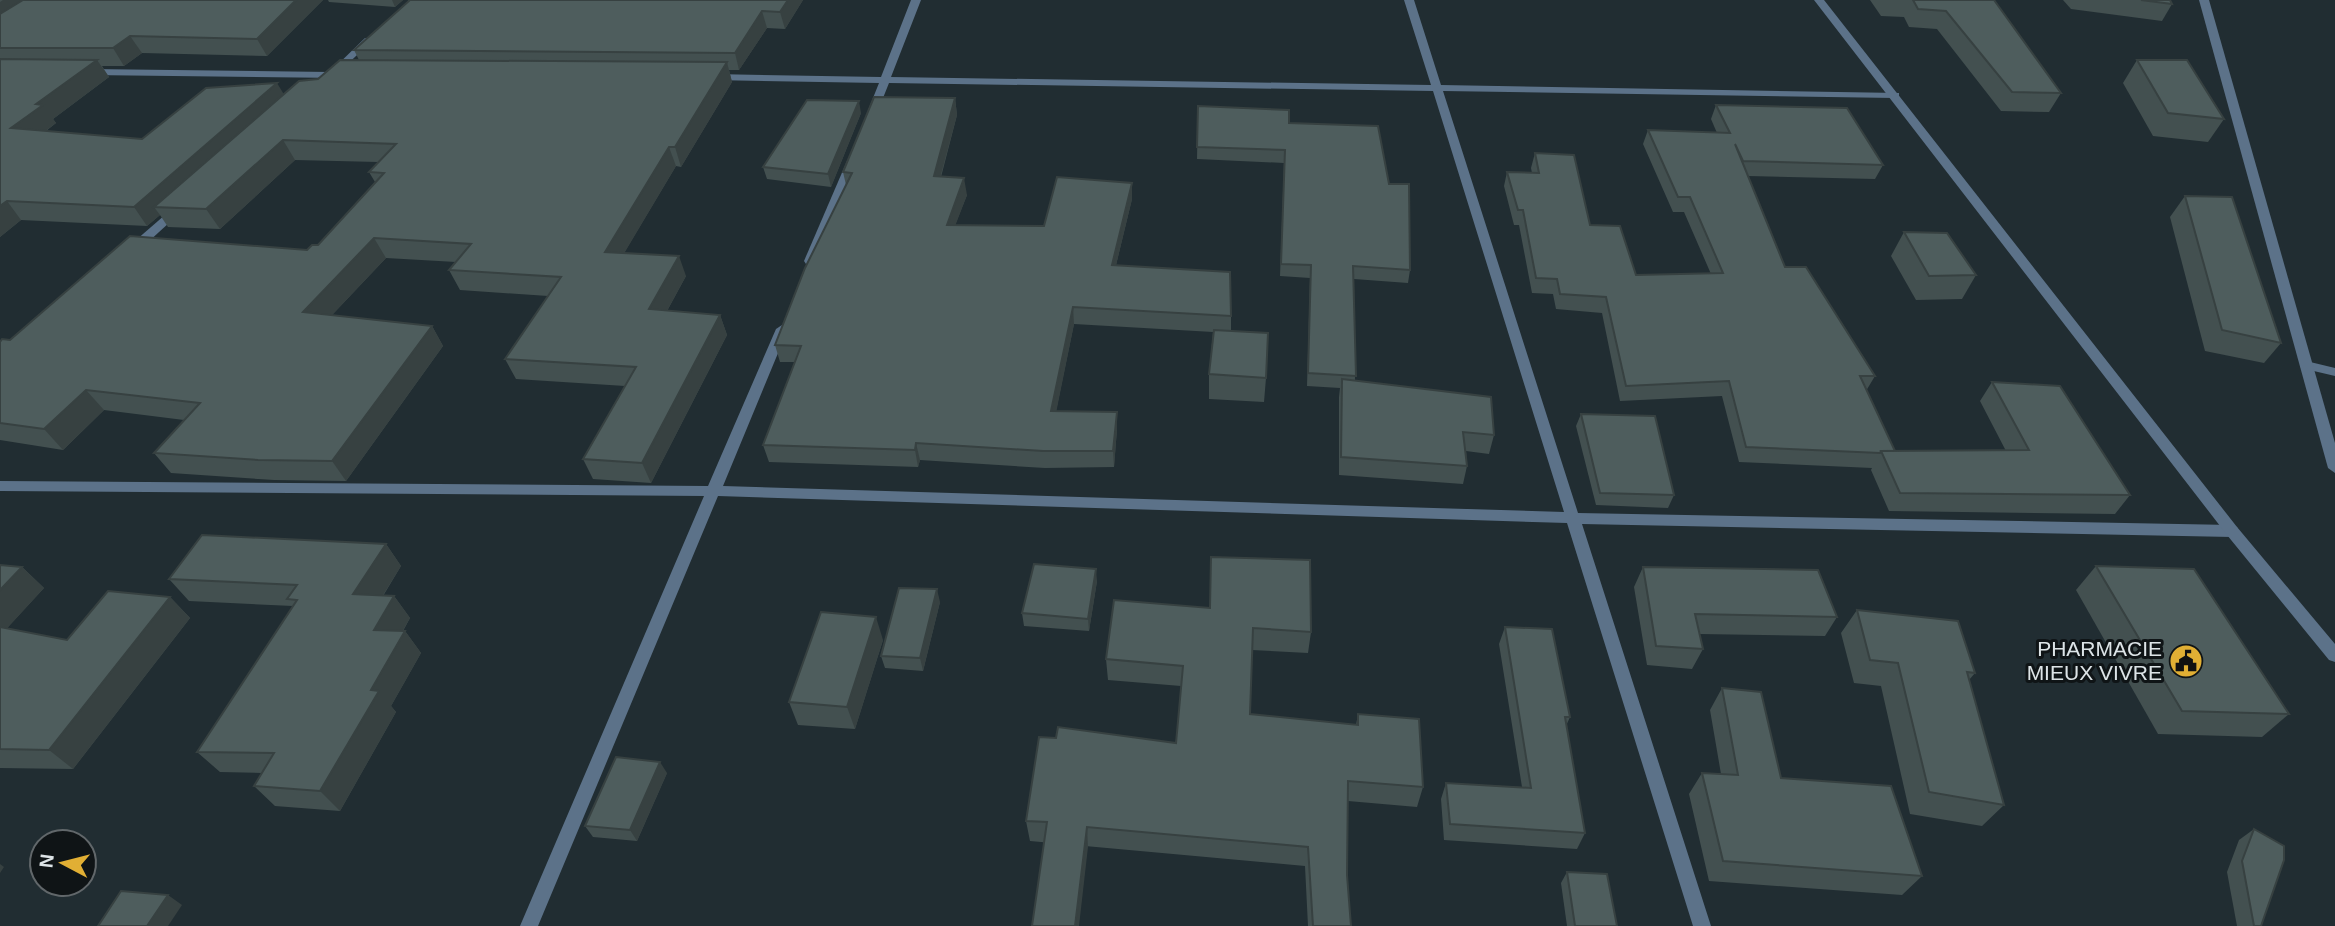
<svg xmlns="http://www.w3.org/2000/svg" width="2335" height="926" font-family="Arial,sans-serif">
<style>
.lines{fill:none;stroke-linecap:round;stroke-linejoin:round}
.minor{fill:#5c7289;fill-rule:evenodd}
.tertiary{fill:#5c7289;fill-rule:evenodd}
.wall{fill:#435050}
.shaded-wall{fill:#374141}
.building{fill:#4e5d5d;stroke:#374141;stroke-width:2}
.labels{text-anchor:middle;stroke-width:6;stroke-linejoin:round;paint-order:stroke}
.poi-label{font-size:21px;fill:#dde4e7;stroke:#0f1416;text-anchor:end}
</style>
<rect width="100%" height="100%" fill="#212d32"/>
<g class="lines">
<g class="minor">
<path d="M911,0H921L891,77L1431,85L1404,0H1414L1441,85L1899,93V97L1895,98L1443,91L1578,513L2232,525L2237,527L2239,531L2237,535L2232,537L1582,524L1711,926H1693L1567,523L718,496L538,926H520L704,496L0,491V481L708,486L776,329L782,325L788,329L723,486L1564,512L1433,91L889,83L877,113L872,116L867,113L879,83L712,80L707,77L712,74L881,77Z"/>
<path d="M365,38L373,40L339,72L347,75L342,78L89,75L84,72L89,69L330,72Z"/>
<path d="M852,158L857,161L816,261L814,264H806L804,261L847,161Z"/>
<path d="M177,207L183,210L181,212L136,253H128V247L173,208Z"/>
<path d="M2306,361L2335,368V376L2301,368L2300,365Z"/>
</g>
<g class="tertiary">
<path d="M1814,0H1824L2237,527L2335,644V662L2329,660L2227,535Z"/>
<path d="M2199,0H2209L2335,443V473L2328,468Z"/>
</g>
</g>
<g class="wall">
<path d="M0,0H323L267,56L142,53L124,66H102L109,77L53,119L56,123L46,131L142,139L283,94L318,79L359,60L354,50L408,2V0H803L785,29L767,28L739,70H729L732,82L681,167L676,166L624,253L686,276L667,311L720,315L727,335L651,483L593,479L583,459L625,386L516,379L505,359L548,296L460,290L449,270L456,262L386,258L332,315L432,326L443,346L346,481L274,480L171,473L154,453L184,420L104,410L63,450L0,440V342L10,340L307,250L318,245L375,182L369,172L378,162L295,160L220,229L168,227L160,215L147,226L21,220L0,237Z"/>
<path d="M328,0H403L395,7L329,2Z"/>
<path d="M1870,0H1994L2061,93L2049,112L2001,111L1937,29L1909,27L1904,17L1881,16Z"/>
<path d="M2063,0H2170L2172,4L2162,21L2071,9Z"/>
<path d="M2137,60L2224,119L2208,142L2153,136L2123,83Z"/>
<path d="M955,98L957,115L941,177L967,195L955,225L1044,226L1132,199L1116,265L1231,316V331L1266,378L1264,402L1209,399V374L1213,332L1074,324L1056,411L1117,429L1114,467L1045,468L920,460L918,467L769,462L763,445L795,362H780L775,345L846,185L843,172Z"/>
<path d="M1716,105L1883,165L1875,179L1748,176L1785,267L1875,376L1866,391L1895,451H2006L1980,401L1992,382L2130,495L2115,514L1889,511L1871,470L1872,468L1739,462L1722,396L1620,401L1602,313L1556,309L1553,294L1532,293L1519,225H1514L1504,186L1507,172L1532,173L1531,168L1535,153L1590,225L1636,275L1711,274L1684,212H1673L1643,144L1648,130L1717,133L1711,119Z"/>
<path d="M1198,106L1289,123L1389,184L1410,270L1408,283L1354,279L1355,380L1494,435L1489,454L1466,451L1467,466L1463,484L1339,475V397L1340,388L1307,386L1310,278L1280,276L1284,163L1197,159Z"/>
<path d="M861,113L831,187L767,179L763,167Z"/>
<path d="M2185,196L2281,343L2264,363L2205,351L2170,217Z"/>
<path d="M1904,232L1976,275L1962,299L1916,300L1891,256Z"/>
<path d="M1581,414L1674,495L1668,508L1596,505L1576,426Z"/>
<path d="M386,544L401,566L383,596H394L410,618L403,631H405L421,653L391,706L396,712L340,811L275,806L254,786L262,773L220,772L197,752L293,606L189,601L169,579Z"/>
<path d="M0,565L22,567L44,588L7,628L67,640L170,597L190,618L73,769L0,768Z"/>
<path d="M2096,566L2289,714L2262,737L2158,734L2076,590Z"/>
<path d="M1643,567L1837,617L1825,636L1699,634L1703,649L1692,669L1647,665L1634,587Z"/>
<path d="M1097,581L1089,631L1024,626L1022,613Z"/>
<path d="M1114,600L1311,632L1308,653L1252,650L1250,714L1356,725L1358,714L1423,787L1417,807L1348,801L1347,875L1351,926H1308L1305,866L1030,841L1026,821L1176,743L1181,686L1108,680L1106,659Z"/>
<path d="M940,602L923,671L885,668L881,656Z"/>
<path d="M1857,610L1975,673L1969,680L2004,805L1982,826L1910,814L1881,686L1854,683L1841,633Z"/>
<path d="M1505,627L1570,717L1566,726L1585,833L1577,849L1444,840L1441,799L1446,783L1522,787L1499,644Z"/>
<path d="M883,640L855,729L798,725L789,702Z"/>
<path d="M1722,688L1781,778L1922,876L1902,895L1709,881L1689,794L1702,773L1721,774L1710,710Z"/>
<path d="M667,773L637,841L593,837L585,826Z"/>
<path d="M2254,829L2261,926H2237L2227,872L2239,840Z"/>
<path d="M1567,872L1617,926H1567L1561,883Z"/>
</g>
<g class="shaded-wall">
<path d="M3,0H41L0,27V2Z"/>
<path d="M296,0H323L267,56L257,39Z"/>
<path d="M392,0H403L395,7Z"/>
<path d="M788,0H803L785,29L780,12Z"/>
<path d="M762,11L767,28L739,70L735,53Z"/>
<path d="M130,36L142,53L124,66L113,48Z"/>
<path d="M97,60L109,77L53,119L56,123L25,146L11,128L36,104Z"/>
<path d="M727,62L732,82L681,167L675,147Z"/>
<path d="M277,83L288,101L154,207L160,215L147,226L134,207Z"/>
<path d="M955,98L957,115L936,193L934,176Z"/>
<path d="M859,101L861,113L831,187L828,174Z"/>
<path d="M283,140L295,160L220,229L206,209Z"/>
<path d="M669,147L676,166L613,272L605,252Z"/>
<path d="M964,178L967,195L949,242L947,225Z"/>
<path d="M1132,183V199L1112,282V265Z"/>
<path d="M7,201L21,220L0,237V206Z"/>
<path d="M374,238L386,258L316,332L303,312Z"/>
<path d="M679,256L686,276L657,329L649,309Z"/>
<path d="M1073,307L1074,324L1053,428L1051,411Z"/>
<path d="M720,315L727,335L651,483L642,463Z"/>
<path d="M432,326L443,346L346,481L332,461Z"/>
<path d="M86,390L104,410L63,450L44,429Z"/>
<path d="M1117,412V429L1114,467L1113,451Z"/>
<path d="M916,443L920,460L918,467L915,450Z"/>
<path d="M386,544L401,566L370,616L353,594Z"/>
<path d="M22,567L44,588L0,636V590Z"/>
<path d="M1096,569L1097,581L1089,631L1088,619Z"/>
<path d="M937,589L940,602L923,671L920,658Z"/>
<path d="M394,596L410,618L391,651L374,630Z"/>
<path d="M170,597L190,618L73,769L49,750Z"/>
<path d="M876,617L883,640L855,729L847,707Z"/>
<path d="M405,631L421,653L391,706L396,712L340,811L320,791L371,690Z"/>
<path d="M660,762L667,773L637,841L630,830Z"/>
<path d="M1087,827L1088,847L1079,926H1075Z"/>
<path d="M0,864L4,867L0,873Z"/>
<path d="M168,895L182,905L168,926H147Z"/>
</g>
<g class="building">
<path d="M23,0H296L257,39L130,36L113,48H0V14Z"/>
<path d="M410,0H788L780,12L762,11L735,53L354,50Z"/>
<path d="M1913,0H1994L2061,93L2012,92L1946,11L1918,9Z"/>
<path d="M2141,0H2170L2172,4Z"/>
<path d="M0,59L97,60L36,104L43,105L11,128L142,139L206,88L277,83L134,207L7,201L0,206Z"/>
<path d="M340,60L727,62L675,147H669L605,252L679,256L649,309L720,315L642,463L583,459L636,367L505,359L561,277L449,270L471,244L374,238L303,312L432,326L332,461L258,460L154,453L200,403L86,390L44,429L0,423V342L2,339L10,340L130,236L307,250L312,245H318L384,173L369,172L396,144L283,140L206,209L154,207L299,81L318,79Z"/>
<path d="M2137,60H2187L2224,119L2168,113Z"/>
<path d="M874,97L955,98L934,176L964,178L947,225L1044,226L1057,177L1132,183L1112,265L1230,272L1231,316L1073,307L1051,411L1117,412L1113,451H1043L916,443L915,450L763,445L801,346L775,345L805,268L852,173L843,172Z"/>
<path d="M807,100L859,101L828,174L763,167Z"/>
<path d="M1716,105L1847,108L1883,165L1743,161L1735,144L1785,267H1806L1875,376H1860L1895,451H1881L1880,453L1746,447L1729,381L1626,386L1606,297L1560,294L1557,279L1536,278L1523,210H1518L1507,172L1539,173L1535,153L1574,155L1590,225L1620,226L1636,275L1723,273L1690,197H1678L1648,130L1730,133Z"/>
<path d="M1198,106L1289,110V123L1378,126L1389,184H1409L1410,270L1353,266L1356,376L1308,373L1311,265L1281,264L1285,150L1197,147Z"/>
<path d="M2185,196L2232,197L2281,343L2222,330Z"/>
<path d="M1904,232L1947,233L1976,275L1929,276Z"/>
<path d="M1214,330L1268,333L1266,378L1209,374Z"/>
<path d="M1342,379L1491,397L1494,435L1463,432L1467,466L1341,457Z"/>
<path d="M1992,382L2060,386L2130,495L1900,493L1881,451L2029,450Z"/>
<path d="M1581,414L1655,416L1674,495L1600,493Z"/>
<path d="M202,535L386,544L353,594L394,596L374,630L405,631L371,690L379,691L320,791L254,786L274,753L197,752L297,600L287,599L297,585L169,579Z"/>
<path d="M1211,557L1310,560L1311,632L1253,628L1250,714L1358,725V714L1419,719L1423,787L1348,781L1347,875L1351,926H1313L1308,847L1087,827L1075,926H1032L1047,822L1026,821L1039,737L1056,738L1058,727L1176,743L1183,666L1106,659L1114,600L1210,608Z"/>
<path d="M1034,564L1096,569L1088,619L1022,613Z"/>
<path d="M0,565L22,567L0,590Z"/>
<path d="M2096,566L2194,569L2289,714L2182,711Z"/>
<path d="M1643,567L1818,570L1837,617L1695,614L1703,649L1656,646Z"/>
<path d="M899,588L937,589L920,658L881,656Z"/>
<path d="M108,591L170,597L49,750L0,749V627L67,640Z"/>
<path d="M1857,610L1958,621L1975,673L1967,672L2004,805L1929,792L1898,663L1870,660Z"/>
<path d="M821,612L876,617L847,707L789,702Z"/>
<path d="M1505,627L1552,629L1570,717H1565L1585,833L1450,824L1446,783L1531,788Z"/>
<path d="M1722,688L1761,692L1781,778L1891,786L1922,876L1723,861L1702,773L1738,775Z"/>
<path d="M616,757L660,762L630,830L585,826Z"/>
<path d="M2254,829L2284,846V860L2261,926H2254L2242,861Z"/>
<path d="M1567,872L1607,874L1617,926H1575Z"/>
<path d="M121,891L168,895L147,926H98Z"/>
</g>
<defs>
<symbol id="civic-disc" viewBox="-11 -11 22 22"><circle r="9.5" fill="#e1af34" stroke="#0f1416"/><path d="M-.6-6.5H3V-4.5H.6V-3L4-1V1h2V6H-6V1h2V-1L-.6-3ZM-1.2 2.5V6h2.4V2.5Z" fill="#111"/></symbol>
</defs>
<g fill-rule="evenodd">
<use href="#civic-disc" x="2167" y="642" width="38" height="38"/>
</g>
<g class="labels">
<g class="poi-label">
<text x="2162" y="656">PHARMACIE<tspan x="2162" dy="24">MIEUX VIVRE</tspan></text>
</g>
</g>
<g transform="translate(63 863) rotate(277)"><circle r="33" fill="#0f1416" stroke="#61676a" stroke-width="2"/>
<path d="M0-5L12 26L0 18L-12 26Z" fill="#e1af34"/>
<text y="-10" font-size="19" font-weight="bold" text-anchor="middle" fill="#dde4e7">N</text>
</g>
</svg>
